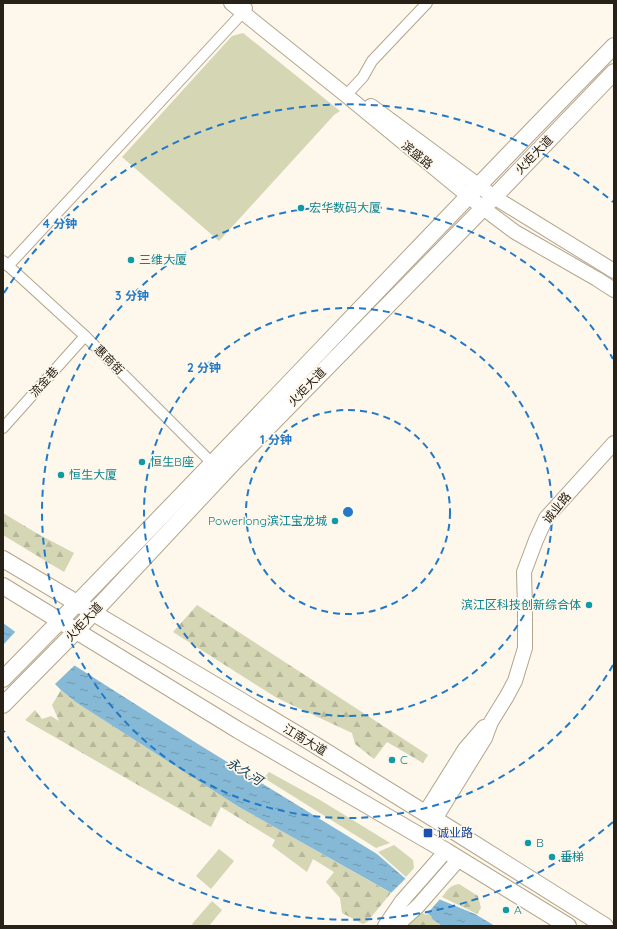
<svg xmlns="http://www.w3.org/2000/svg" width="617" height="929" font-family="Quicksand,'Noto Sans SC',sans-serif">
<style>
.grass{fill:#d4d6b4}
.forest{fill:url(#forest-firs)}
.water{fill:url(#water-ripples)}
.pier{fill:#fdf7ec}
.lines{fill:none;stroke-linecap:round;stroke-linejoin:round}
.street-casing{stroke:#b4a58b;stroke-width:12}
.secondary-casing{stroke:#b4a58b;stroke-width:16}
.primary-casing{stroke:#b4a58b;stroke-width:18}
.street{stroke:#fff;stroke-width:10}
.secondary{stroke:#fff;stroke-width:14}
.primary{stroke:#fff;stroke-width:16}
.ring{fill:none;stroke:#2279c7;stroke-width:2;stroke-dasharray:7 5}
.culture-dot{fill:#0f9aa8;stroke:#fdf7ec;stroke-width:1.5}
.transit-dot{fill:#1a4fb4;stroke:#fdf7ec;stroke-width:1.5}
.labels{text-anchor:middle;stroke-width:3.5;stroke-linejoin:round;paint-order:stroke}
.street-label{font-size:12px;fill:#272117;stroke:#fdf7ec}
.culture-label{font-size:12px;fill:#0d838f;stroke:#fdf7ec;text-anchor:start}
.transit-label{font-size:12px;fill:#164399;stroke:#fdf7ec;text-anchor:start}
.water-label{font-size:13px;font-style:italic;fill:#0d394d;stroke:#fdf7ec}
.centre{fill:#2279c7;stroke:#fdf7ec;stroke-width:2}
.ring-label{font-size:12px;text-anchor:middle;font-weight:bold;fill:#2279c7;stroke:#fdf7ec;stroke-width:3.5;stroke-linejoin:round;paint-order:stroke}
</style>
<defs>
<pattern id="forest-firs" width="22" height="20" patternUnits="userSpaceOnUse"><rect width="22" height="20" fill="#d4d6b4"/><path d="M5 1l3.5 6h-7zM16 11l3.5 6h-7z" fill="#b6b79a"/></pattern>
<pattern id="water-ripples" width="26" height="14" patternUnits="userSpaceOnUse"><rect width="26" height="14" fill="#86b9d6"/><path d="M2 4q2-2 4 0t4 0M15 11q2-2 4 0t4 0" fill="none" stroke="#6e96ad"/></pattern>
</defs>
<rect width="100%" height="100%" fill="#fdf7ec"/>
<g class="grass">
<path d="M243,33L340,111L334,115L219,241L122,157L232,36Z"/>
<path d="M269,772L320,800L390,843L376,848L264,778Z"/>
<path d="M394,845L413,860L414,868L406,877L378,852Z"/>
<path d="M219,849L234,861L211,889L196,876Z"/>
<path d="M212,901L222,910L209,926H194L192,924Z"/>
</g>
<g class="forest">
<path d="M3,513L38,534L74,553L64,572L3,535Z"/>
<path d="M197,605L428,755L423,763L387,742L374,759L355,744L352,733L277,698L173,632Z"/>
<path d="M61,690L77,703L239,807L391,893L367,922L363,924L342,913L340,898L326,882L334,872L313,859L307,872L272,846L275,840L221,807L211,827L25,720L35,710L42,719L51,716L59,721L52,705Z"/>
<path d="M459,884L478,896L481,908L477,914L442,897C448,890 448,886 459,884Z"/>
<path d="M420,909L432,917L431,918L442,926H400Z"/>
</g>
<path class="water" d="M3,623L21,636L66,660L198,744L377,854L407,880L441,900L475,914L495,926H442L431,918L432,917L427,913L239,807L77,703L61,690L48,677L3,652Z"/>
<g class="pier">
<path d="M17,630L22,634L76,664L54,685L47,678L3,654V645Z"/>
<path d="M407,877L441,898L426,915L390,894Z"/>
</g>
<g class="lines">
<defs>
<g id="street">
<path d="M351,90L363,77L372,61L427,3"/>
<path d="M3,261L85,336L212,463"/>
<path d="M8,266L247,8"/>
<path d="M3,428L85,336"/>
</g>
<g id="secondary">
<path d="M231,3L347,96L483,208L515,232L597,279L614,290"/>
<path d="M371,106L494,197L614,271"/>
<path d="M425,813L465,749L484,727"/>
<path d="M435,819L485,738L491,722L507,696L515,681L525,648V608L524,572L536,540L546,518L614,443"/>
<path d="M385,926L402,901L446,851"/>
<path d="M396,926L418,906L459,859"/>
</g>
<g id="primary">
<path d="M3,559L307,740L457,833L605,926"/>
<path d="M3,586L238,730L446,851L568,926"/>
<path d="M3,679C209,470 409,255 614,46"/>
<path d="M3,705L76,631L232,464L494,197L614,72"/>
</g>
</defs>
<use href="#street" class="street-casing"/>
<use href="#secondary" class="secondary-casing"/>
<use href="#primary" class="primary-casing"/>
<use href="#street" class="street"/>
<use href="#secondary" class="secondary"/>
<use href="#primary" class="primary"/>
</g>
<g class="ring">
<circle cx="348" cy="512" r="102"/>
<circle cx="348" cy="512" r="204"/>
<path d="M613 665A306 306 0 1 1 613 359"/>
<path d="M613 822A408 408 0 0 1 4 731M4 293A408 408 0 0 1 613 202"/>
</g>
<g class="culture-dot">
<circle cx="301" cy="208" r="4"/>
<circle cx="131" cy="260" r="4"/>
<circle cx="142" cy="462" r="4"/>
<circle cx="61" cy="475" r="4"/>
<circle cx="335" cy="521" r="4"/>
<circle cx="589" cy="605" r="4"/>
<circle cx="392" cy="760" r="4"/>
<circle cx="528" cy="843" r="4"/>
<circle cx="552" cy="857" r="4"/>
<circle cx="506" cy="910" r="4"/>
</g>
<rect class="transit-dot" x="423" y="828" width="10" height="10" rx="2"/>
<g class="labels">
<g class="street-label">
<text transform="translate(417 155) rotate(39)" y="4">滨盛路</text>
<text transform="translate(534 155) rotate(-46)" y="4">火炬大道</text>
<text transform="translate(109 360) rotate(45)" y="4">惠商街</text>
<text transform="translate(44 382) rotate(-48)" y="4">流金巷</text>
<text transform="translate(307 387) rotate(-46)" y="4">火炬大道</text>
<text transform="translate(557 508) rotate(-51)" y="4">诚业路</text>
<text transform="translate(84 622) rotate(-47)" y="4">火炬大道</text>
<text transform="translate(305 740) rotate(31)" y="4">江南大道</text>
</g>
<g class="culture-label">
<text x="309" y="212">宏华数码大厦</text>
<text x="139" y="264">三维大厦</text>
<text x="150" y="466">恒生B座</text>
<text x="69" y="479">恒生大厦</text>
<text x="327" y="525" text-anchor="end">Powerlong滨江宝龙城</text>
<text x="581" y="609" text-anchor="end">滨江区科技创新综合体</text>
<text x="400" y="764">C</text>
<text x="536" y="847">B</text>
<text x="560" y="861">垂梯</text>
<text x="514" y="914">A</text>
</g>
<g class="transit-label">
<text x="437" y="837">诚业路</text>
</g>
<g class="water-label">
<text transform="translate(245 771) rotate(32)" y="5">永久河</text>
</g>
</g>
<circle cx="348" cy="512" r="6" class="centre"/>
<g class="ring-label">
<text x="60" y="228">4 分钟</text>
<text x="132" y="300">3 分钟</text>
<text x="204" y="372">2 分钟</text>
<text x="276" y="444">1 分钟</text>
</g>
<rect width="617" height="929" fill="none" stroke="#272117" stroke-width="8"/>
</svg>
